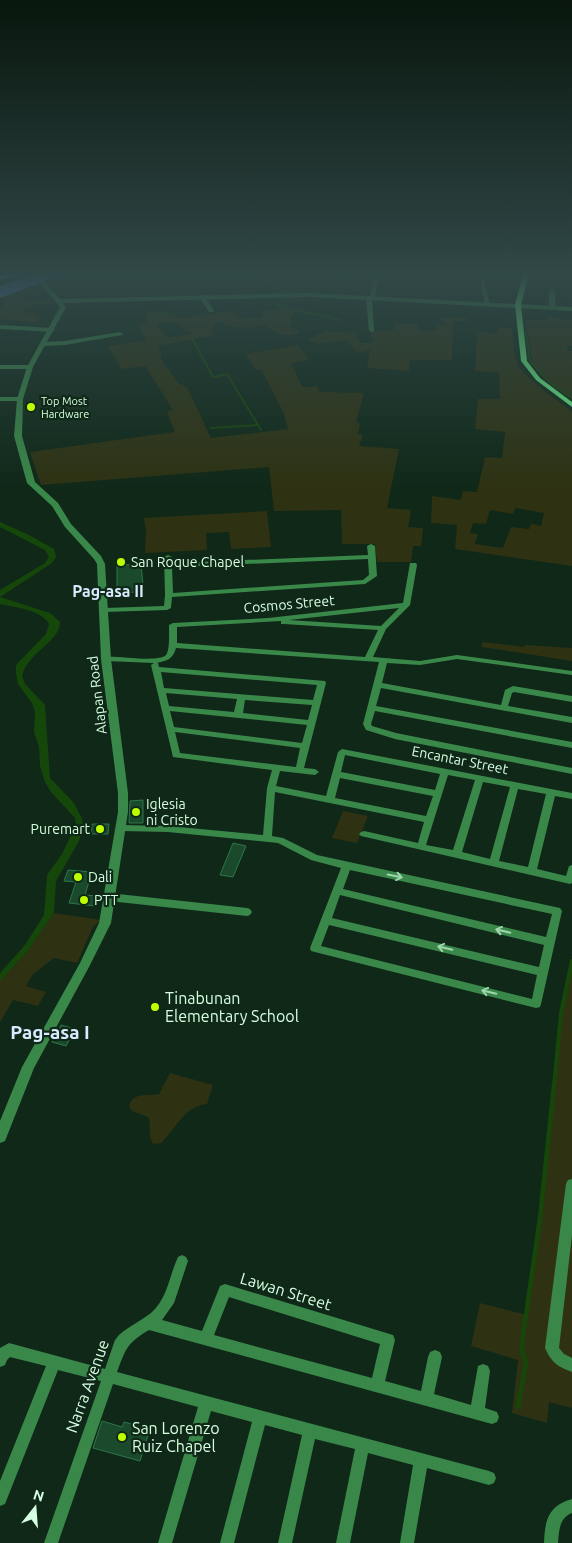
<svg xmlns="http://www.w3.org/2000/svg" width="572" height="1543" font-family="Ubuntu,sans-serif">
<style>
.green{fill:#2e3212;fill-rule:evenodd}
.water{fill:#16470a}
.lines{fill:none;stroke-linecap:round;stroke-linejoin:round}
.stream-far2{stroke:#16470a;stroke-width:2}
.stream-far1{stroke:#16470a;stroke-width:4}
.stream{stroke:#16470a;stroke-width:4.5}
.building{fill:#1b492c;stroke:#2d7647}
.minor{fill:#3a8849;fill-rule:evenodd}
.tertiary{fill:#3a8849;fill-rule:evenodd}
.secondary{fill:#6dff88;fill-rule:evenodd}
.primary{fill:#5dffdc;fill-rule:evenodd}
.motorway-bridge{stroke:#5189ff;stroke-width:11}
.oneway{stroke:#9fd5ac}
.poi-dot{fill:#bdff02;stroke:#0f2818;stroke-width:2}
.labels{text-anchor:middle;stroke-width:4.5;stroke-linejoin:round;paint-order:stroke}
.far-poi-label{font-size:11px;fill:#d6ffe1;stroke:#0f2818;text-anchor:start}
.poi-label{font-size:14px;fill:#d6ffe1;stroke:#0f2818;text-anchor:start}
.street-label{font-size:14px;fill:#d6ffe1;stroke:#0f2818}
.quarter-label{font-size:16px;font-weight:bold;fill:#d8ebff;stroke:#0f2818}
.near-poi-label{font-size:16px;fill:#d6ffe1;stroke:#0f2818;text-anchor:start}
.near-street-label{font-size:16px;fill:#d6ffe1;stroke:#0f2818}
.near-quarter-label{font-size:19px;font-weight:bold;fill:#d8ebff;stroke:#0f2818}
</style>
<rect width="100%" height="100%" fill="#0f2818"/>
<g class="green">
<path d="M533,273H572V278L554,277L552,289L529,287Z"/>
<path d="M0,294L18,295L28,301L51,300L54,304L34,305L24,310L25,313H35L41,317L38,323L0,319V308L5,306L0,299Z"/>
<path d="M283,308L295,311L290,319L292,323L287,325L299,331L298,333C285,338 275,334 266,325L248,329L224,325L222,322L213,323L215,326L211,330L215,335L158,346L162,354L160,357L178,383L187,387L211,438L288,429L284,414L261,369L256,370L246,354L298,345L309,360L291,363L302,387L317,386L319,392L364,393L356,422L360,423L358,434L363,435L359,446L399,449L387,508L411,510L408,527L423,528L421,546H413L411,562H377L375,544H342L341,510L274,511L269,467L41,485L30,452L175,432L167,412L173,410L145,366L121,369L108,346L146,340L138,324L147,322L146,317L149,312L161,311L180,318L234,311L240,319L263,317L261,311ZM167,322H175L192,334L168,338L157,325Z"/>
<path d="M547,317L572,320V346H567L568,351H572V399L552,386L534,368L525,320H547Z"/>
<path d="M441,318H467V321H453L452,360H410L409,371L367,368L370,350L357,353L347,340L318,344L309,341V338L326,331L355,333L361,343H373L370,331L394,330L393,324H417L419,331L437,330L436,325H445Z"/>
<path d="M499,328H512L514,353L519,368L545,392L572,411V566L455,549L457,525L431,523L432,496L461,500L463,491L477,492L485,457L502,458L505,432L475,429L478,399H500L499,372L475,371L477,332L498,333ZM515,508L544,513L541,526L531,524L529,529L511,527L503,548L475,544L478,534L470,533L473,523L486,524L490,510L513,514Z"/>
<path d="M267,511L271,547L231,549L229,532L206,533L207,550L145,553L146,531L144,518Z"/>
<path d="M482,642L524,647L525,645L572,648V661L482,647Z"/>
<path d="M343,811L368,816L357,843L332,838Z"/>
<path d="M54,913L101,920L93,927L77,963L54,958L33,974L26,986L46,992L38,1006L13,1000L0,1022V981L27,952Z"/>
<path d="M572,961V1408L549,1402L547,1423L512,1413L518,1360L471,1346L480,1303L527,1315L540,1218L561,1013Z"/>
<path d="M170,1073L213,1085L207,1104C184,1106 176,1129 161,1143L153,1144C147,1134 152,1126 148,1117L132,1111L129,1106C134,1091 146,1097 159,1094Z"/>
</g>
<path class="water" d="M0,522L29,535L54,549L56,557L52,563L0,597L50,613L60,622C61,641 28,652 22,676L25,684L45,705L50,778L74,803L82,819L83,828L79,841L56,881L54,913L27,952L0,981V973L25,945L39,923L44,915L47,875L62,854L76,825L75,818L51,792L45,782L40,766L39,747L34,732L35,712L32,703L18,684L16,673V665L46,634L49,624C42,610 14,607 0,604V590L45,563L49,557L45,550L0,527Z"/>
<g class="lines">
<g class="stream-far2">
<path d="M260,273L270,286L290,293"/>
<path d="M289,296L276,305L340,320"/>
<path d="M526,332L530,361L551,383L572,398"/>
<path d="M192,338L213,377L227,374L261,430"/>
<path d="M211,428L258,425"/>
</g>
<path class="stream-far1" d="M554,1086L561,1013L572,961"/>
<path class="stream" d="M518,1407L526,1362L522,1352V1343L540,1218L554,1085"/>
</g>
<g class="building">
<path d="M125,559L126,565L141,564L143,585H136V592L117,594V560Z"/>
<path d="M143,800V823H129L130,801Z"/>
<path d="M92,824H109L108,834H91Z"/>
<path d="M233,843L246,846L233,877L220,875Z"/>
<path d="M68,870L92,872L85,895L98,896L95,906L69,903L76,882L64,881Z"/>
<path d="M61,1025L75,1029L66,1046L52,1042Z"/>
<path d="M102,1421L122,1427L124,1422L150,1429L140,1461L93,1448Z"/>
</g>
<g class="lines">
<g class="minor">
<path d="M314,273L386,275L387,273H392L389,278H378L375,297L372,298L374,332L369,331L366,297L370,296L373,278L316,274Z"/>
<path d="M481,273H485V286L490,304L485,303L481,286Z"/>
<path d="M552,289L555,291V308L552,310L549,308V291Z"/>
<path d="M200,295H204L214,311L213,312H209L199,296Z"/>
<path d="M0,325L52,328L55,330L52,332L0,329Z"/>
<path d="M120,332L123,334L122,335L65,345L44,346L41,344L44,342L65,341Z"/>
<path d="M0,365H30L33,367L30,369H0Z"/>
<path d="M0,397H20L23,399L20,401H0Z"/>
<path d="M371,544L375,546L377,576L365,584L172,597L171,608L167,610L105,612L101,610L105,608L164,606L165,595L164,557L168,555L172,557V563L368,555L367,546ZM368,559L369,575L363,580L173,593L172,567Z"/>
<path d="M410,563H416L417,565L410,605L386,629L373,657L420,661L457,655L572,671V675L457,659L420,665L387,663L382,683L501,705L505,690L513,686L572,696V702L514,692L512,693L508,706L572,717V723L381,688L376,706L572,742V748L375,711L371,724L372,726L396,733L572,768V774L395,739L366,730L363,724L379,662L176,648C173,659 167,661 156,663H158L159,667L325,681L326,683L304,768L315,769L319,772L315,775L280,771L276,786L326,796L338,752L342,749L572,793V799L555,796L537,869L566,876L569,866L572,865V883L570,884L361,836L359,834L361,832L364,831L418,843L424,822L275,792L272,836L283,838L317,855L560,908L562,911L541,1004L540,1007L536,1008L311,951L310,948L341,868L311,860L278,843L168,832L121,831L118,830L116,828L118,826L121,825L168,826L263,835L267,788L272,770L173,757L151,665L154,663L106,661H103L102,659L103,657C116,655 158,663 166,655C170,650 169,632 169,625L173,623L268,618L403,603ZM399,608L381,626L289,620ZM281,621V624H284L378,630L365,657L177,643V627ZM161,672L317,685L313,700L164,688ZM166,693L237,699L234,712L169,706ZM245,700L312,705L308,720L243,713ZM170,711L307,725L302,743L174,727ZM175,732L300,748L296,767L180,753ZM345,755L440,774L435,790L341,772ZM448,775L475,780L453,850L426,845ZM340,778L433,796L426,816L335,798ZM483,782L510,787L490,859L462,852ZM518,789L546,794L528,867L499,861ZM350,870L552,914L546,937L343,889ZM340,895L544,945L539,967L332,918ZM329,925L537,975L532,999L321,946Z"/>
<path d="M109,893L247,908L250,909L252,912L250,915L247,916L109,901L106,900L104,897L106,894Z"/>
<path d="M572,1179V1235L559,1348L564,1354L572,1358V1372C558,1367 551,1362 545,1348L566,1184L568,1180Z"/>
<path d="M182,1255L186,1257L188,1261L174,1303L162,1320L202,1331L220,1286L225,1284L393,1335L395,1340L385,1381L421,1391L428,1357L430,1352L435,1350L440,1352L442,1357L434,1394L471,1405L478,1366L483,1364L488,1366L490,1371L485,1408L497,1412L499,1417L497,1422L492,1424L149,1330C127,1343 126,1348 117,1372L489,1471L494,1473L496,1478L494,1483L489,1485L427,1468L414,1543H400L413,1465L368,1453L350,1543H336L355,1449L315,1439L292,1543H278L302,1435L265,1425L234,1543H220L252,1422L211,1411L172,1543H158L198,1407L113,1384L58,1543H44L101,1381L58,1370L5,1504L0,1506V1481L46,1366L10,1357L7,1360L5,1365L0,1367V1348L9,1343L105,1369L115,1340L119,1335C129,1326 141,1321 151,1313C168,1298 169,1276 178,1257ZM229,1297L380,1344L372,1378L214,1335Z"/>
<path d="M572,1499V1513C559,1518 559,1531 558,1543H544C545,1520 548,1506 572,1499Z"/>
</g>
<path class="tertiary" d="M31,273H37L60,299L310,293L572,307V311L310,297L62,303L66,307L33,367L23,399L22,436L35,482L58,503L71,524L101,556L105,564L111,659L128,793V812L111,923L89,967L34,1068L5,1141L0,1143V1121L22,1067L80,963L99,923L118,812V793L101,659L97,564L94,559L65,527L52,506L27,483L14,436L17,399L27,367L60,307Z"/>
<path class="secondary" d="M523,273H529L521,305L527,361L540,378L572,402V407L536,380L521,361L515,305Z"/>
<path class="primary" d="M12,273H25L0,280V276Z"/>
<path class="motorway-bridge" d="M0,292L51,273"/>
</g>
<defs><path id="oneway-shaft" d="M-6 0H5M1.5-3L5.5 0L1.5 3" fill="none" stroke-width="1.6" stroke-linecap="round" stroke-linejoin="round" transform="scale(1.25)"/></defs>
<g class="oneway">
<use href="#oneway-shaft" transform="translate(395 876) rotate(12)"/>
<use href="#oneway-shaft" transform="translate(503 931) rotate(-167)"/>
<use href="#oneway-shaft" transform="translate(445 948) rotate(-166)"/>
<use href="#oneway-shaft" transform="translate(489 992) rotate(-166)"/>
</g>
<linearGradient id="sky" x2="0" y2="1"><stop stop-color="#08160d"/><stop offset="0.56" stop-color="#314848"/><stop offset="1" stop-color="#314848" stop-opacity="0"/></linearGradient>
<rect width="572" height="489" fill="url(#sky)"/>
<g class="poi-dot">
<circle cx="31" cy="407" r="5"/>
<circle cx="121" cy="562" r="5"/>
<circle cx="136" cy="812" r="5"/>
<circle cx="100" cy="829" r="5"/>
<circle cx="78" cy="877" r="5"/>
<circle cx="84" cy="900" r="5"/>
<circle cx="155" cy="1007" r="5"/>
<circle cx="122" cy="1437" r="5"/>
</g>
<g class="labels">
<g class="far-poi-label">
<text x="41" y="405">Top Most<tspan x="41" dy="13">Hardware</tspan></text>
</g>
<g class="poi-label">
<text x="131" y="567">San Roque Chapel</text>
<text x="146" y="809">Iglesia<tspan x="146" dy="16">ni Cristo</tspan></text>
<text x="90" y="834" text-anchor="end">Puremart</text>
<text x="88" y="882">Dali</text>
<text x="94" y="905">PTT</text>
</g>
<g class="street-label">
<text transform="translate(289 604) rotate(-5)" y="5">Cosmos Street</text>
<text transform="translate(97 695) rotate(-97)" y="5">Alapan Road</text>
<text transform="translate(460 760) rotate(11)" y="5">Encantar Street</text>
</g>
<g class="quarter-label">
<text x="108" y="597">Pag-asa II</text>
</g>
<g class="near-poi-label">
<text x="165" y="1004">Tinabunan<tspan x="165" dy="18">Elementary School</tspan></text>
<text x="132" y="1434">San Lorenzo<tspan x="132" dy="18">Ruiz Chapel</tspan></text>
</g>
<g class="near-street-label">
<text transform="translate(286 1291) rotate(17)" y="6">Lawan Street</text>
<text transform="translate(87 1386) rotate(-70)" y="6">Narra Avenue</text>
</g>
<g class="near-quarter-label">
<text x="50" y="1039">Pag-asa I</text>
</g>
</g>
<g transform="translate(35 1508) rotate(17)" stroke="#0f2818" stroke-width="4" paint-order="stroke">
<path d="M0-4L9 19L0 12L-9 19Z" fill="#d6ffe1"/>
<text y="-8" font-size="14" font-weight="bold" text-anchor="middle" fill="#d6ffe1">N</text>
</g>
</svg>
